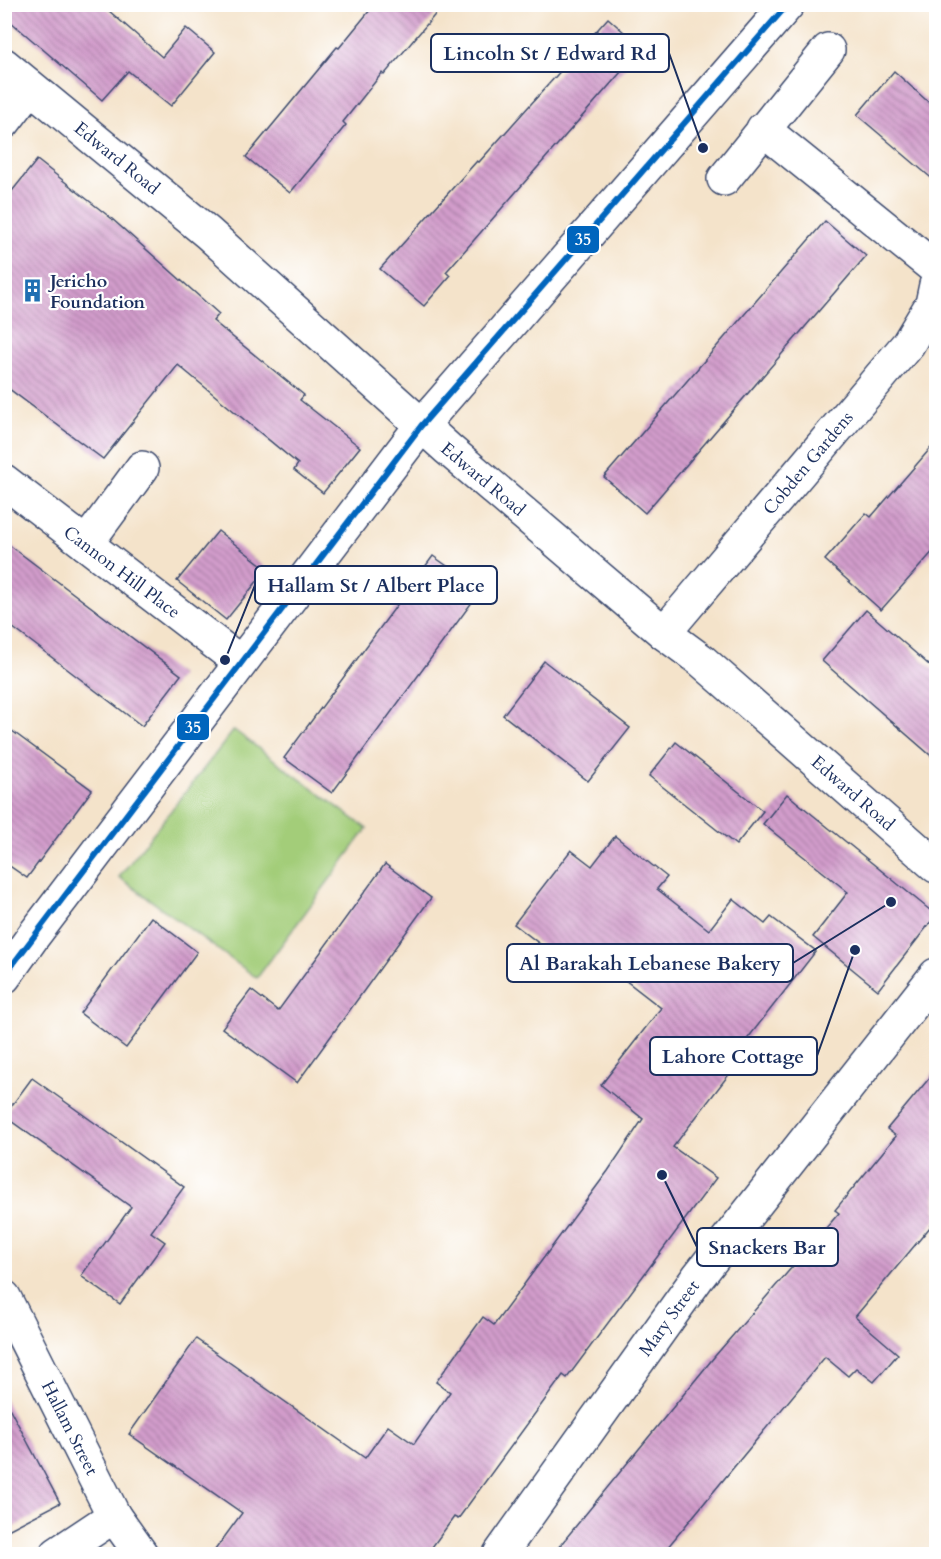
<svg xmlns="http://www.w3.org/2000/svg" width="941" height="1559" font-family="Cardo,serif">
<style>
.green{fill:#a3cd79;stroke:#5f7e6c;stroke-width:1.5}
.building{fill:url(#building-back-hatch)}
.lines{fill:none;stroke-linecap:round;stroke-linejoin:round}
.street-casing{stroke:#3c4a6e;stroke-width:36}
.secondary-casing{stroke:#3c4a6e;stroke-width:36}
.street{stroke:#fff;stroke-width:33}
.secondary{stroke:#fff;stroke-width:33}
.bus-1-casing{stroke:#fff;stroke-width:10}
.bus-1{stroke:#0065bd;stroke-width:6}
.labels{text-anchor:middle;stroke-width:4.5;stroke-linejoin:round;paint-order:stroke}
.street-label{font-size:18px;fill:#1b2f5e;stroke:#fff}
.poi-label{font-size:18px;font-weight:bold;fill:#1b2f5e;stroke:#fff;text-anchor:start}
.leader{fill:none;stroke:#1b2f5e;stroke-width:2}
.callout-dot{fill:#1b2f5e;stroke:#fff;stroke-width:2}
.callout{fill:#fff;stroke:#1b2f5e;stroke-width:2}
.callout-label{font-size:20px;text-anchor:middle;font-weight:bold;fill:#1b2f5e}
.line-badge{stroke:#fff;stroke-width:2}
.badge-label{font-size:16px;text-anchor:middle;font-weight:bold;fill:#fff}
</style>
<defs>
<pattern id="building-back-hatch" width="6" height="6" patternUnits="userSpaceOnUse" patternTransform="scale(1.5)"><rect width="6" height="6" fill="#d29ccb"/><path d="M-1 5l2 2M0 0l6 6M5-1l2 2" fill="none" stroke="#aa80a8"/></pattern>
</defs>
<rect width="100%" height="100%" fill="#fff"/>
<filter id="ink" filterUnits="userSpaceOnUse"><feTurbulence type="fractalNoise" baseFrequency=".0167" numOctaves="2"/><feDisplacementMap in="SourceGraphic" scale="12" xChannelSelector="R" yChannelSelector="G"/><feConvolveMatrix kernelMatrix="1 2 1 2 8 2 1 2 1" color-interpolation-filters="sRGB"/></filter>
<filter id="wash" filterUnits="userSpaceOnUse"><feTurbulence type="fractalNoise" baseFrequency=".008" numOctaves="4" result="noise"/><feDisplacementMap in="SourceGraphic" scale="24" xChannelSelector="R" yChannelSelector="G"/><feGaussianBlur stdDeviation="1.35" result="paint"/><feColorMatrix in="noise" values="0 0 0 0 0 0 0 0 0 0 0 0 0 0 0 0 0 1.4 0 .05"/><feComposite in="paint" operator="in"/></filter>
<g filter="url(#wash)">
<rect width="100%" height="100%" fill="#f4e3ca"/>
<path class="green" d="M234,730L367,829L257,978L119,877Z"/>
<g id="blocks">
<g class="building">
<path d="M4,4H101L162,57L186,28L215,52L171,106L128,71L102,100L4,16Z"/>
<path d="M375,4H444L384,75L382,73L343,122L346,125L290,193L246,157L337,47L339,48Z"/>
<path d="M608,18L642,48L446,272L450,276L424,306L380,269L477,161L479,162Z"/>
<path d="M894,71L936,109V182L857,115Z"/>
<path d="M37,160L111,218L219,314L213,321L304,395L300,400L360,447L323,493L294,470L298,464L178,365L103,459L4,385V201Z"/>
<path d="M825,221L866,256L645,513L604,477Z"/>
<path d="M936,442V548L881,610L825,560L866,513L871,517Z"/>
<path d="M218,531L267,569L226,620L177,581Z"/>
<path d="M4,541L181,675L142,726L4,621Z"/>
<path d="M433,556L481,590L332,793L284,758Z"/>
<path d="M866,610L936,671V760L822,661Z"/>
<path d="M544,661L630,728L588,781L503,715Z"/>
<path d="M4,725L92,790L27,878L4,862Z"/>
<path d="M676,742L763,811L736,845L649,776Z"/>
<path d="M787,794L936,915L878,990L813,937L848,892L763,824Z"/>
<path d="M615,836L667,877L657,889L709,930L733,899L765,924L771,917L816,951L741,1047L747,1051L673,1147L716,1178L567,1378L563,1375L458,1519L454,1517L427,1554H212L242,1513L129,1434L196,1339L365,1458L388,1426L414,1444L450,1392L436,1382L483,1317L494,1325L608,1171L643,1119L601,1085L661,1008L594,956L579,974L514,924L571,850L592,866Z"/>
<path d="M385,864L431,898L297,1083L222,1028L251,990L278,1011Z"/>
<path d="M151,917L197,952L126,1048L80,1013Z"/>
<path d="M936,1070V1220L855,1317L898,1354L874,1382L856,1368L848,1376L825,1357L662,1554H553L715,1356L839,1213L835,1210L896,1136L887,1129Z"/>
<path d="M32,1078L184,1187L151,1232L165,1242L120,1304L81,1276L131,1207L4,1116Z"/>
<path d="M4,1398L60,1503L4,1532Z"/>
</g>
</g>
</g>
<g filter="url(#ink)">
<use href="#blocks" fill-opacity="0" stroke="#3c4a6e" stroke-width="1.5"/>
<g class="lines">
<defs>
<g id="street">
<path d="M4,65L208,233L448,449L664,633L702,661L936,866"/>
<path d="M4,122L30,88"/>
<path d="M763,129L936,269"/>
<path d="M724,179L828,50"/>
<path d="M4,481L240,662"/>
<path d="M86,544L142,468"/>
<path d="M664,633L908,344L932,304L936,285"/>
<path d="M4,1297L114,1516L141,1554"/>
<path d="M57,1554L114,1516"/>
<path d="M500,1554L698,1277L936,975"/>
</g>
<path id="secondary" d="M4,977L34,935L421,426L788,4"/>
</defs>
<use href="#street" class="street-casing"/>
<use href="#secondary" class="secondary-casing"/>
<use href="#street" class="street"/>
<use href="#secondary" class="secondary"/>
<defs>
<path id="bus-1" d="M4,976L421,426L788,4"/>
</defs>
<use href="#bus-1" class="bus-1-casing"/>
<use href="#bus-1" class="bus-1"/>
</g>
</g>
<defs>
<symbol id="building-bare" viewBox="-9 -9 18 18"><path d="M-4-6H4V6H1V3H-1V6H-4ZM-2.5-4.3h1.7v1.8h-1.7ZM.8-4.3h1.7v1.8H.8ZM-2.5-1h1.7V.8h-1.7ZM.8-1h1.7V.8H.8Z" fill="#1f6fb2" stroke="#fff" stroke-width="2.5" paint-order="stroke"/></symbol>
</defs>
<g fill-rule="evenodd">
<use href="#building-bare" x="16" y="274" width="33" height="33"/>
</g>
<g class="labels">
<g class="street-label">
<text transform="translate(117 158) rotate(39)" y="6">Edward Road</text>
<text transform="translate(808 463) rotate(-50)" y="6">Cobden Gardens</text>
<text transform="translate(483 479) rotate(40)" y="6">Edward Road</text>
<text transform="translate(122 572) rotate(37)" y="6">Cannon Hill Place</text>
<text transform="translate(853 793) rotate(41)" y="6">Edward Road</text>
<text transform="translate(669 1318) rotate(-54)" y="6">Mary Street</text>
<text transform="translate(70 1428) rotate(63)" y="6">Hallam Street</text>
</g>
<g class="poi-label">
<text x="50" y="287">Jericho<tspan x="50" dy="21">Foundation</tspan></text>
</g>
</g>
<path class="leader" d="M703 148L669 53M225 660L255 585M891 902L793 963M855 950L817 1056M662 1175L697 1247"/>
<g class="callout-dot">
<circle cx="703" cy="148" r="6"/>
<circle cx="225" cy="660" r="6"/>
<circle cx="891" cy="902" r="6"/>
<circle cx="855" cy="950" r="6"/>
<circle cx="662" cy="1175" r="6"/>
</g>
<g class="callout">
<rect x="431" y="34" width="238" height="38" rx="6"/>
<rect x="255" y="566" width="242" height="38" rx="6"/>
<rect x="507" y="944" width="286" height="38" rx="6"/>
<rect x="650" y="1037" width="167" height="38" rx="6"/>
<rect x="697" y="1228" width="141" height="38" rx="6"/>
</g>
<g class="callout-label">
<text x="550" y="60">Lincoln St / Edward Rd</text>
<text x="376" y="592">Hallam St / Albert Place</text>
<text x="650" y="970">Al Barakah Lebanese Bakery</text>
<text x="733" y="1063">Lahore Cottage</text>
<text x="767" y="1254">Snackers Bar</text>
</g>
<g class="line-badge">
<rect x="566" y="225" width="34" height="29" rx="6" fill="#0065bd"/>
<rect x="176" y="713" width="34" height="28" rx="6" fill="#0065bd"/>
</g>
<g class="badge-label">
<text x="583" y="245">35</text>
<text x="193" y="733">35</text>
</g>
<rect width="941" height="1559" fill="none" stroke="#fff" stroke-width="24"/>
</svg>
